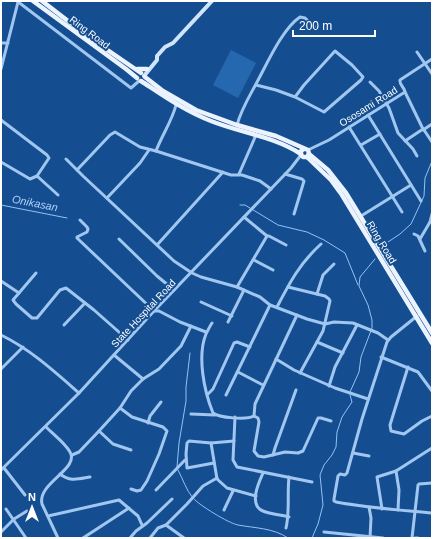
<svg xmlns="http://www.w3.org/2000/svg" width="433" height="539" font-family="Helvetica,sans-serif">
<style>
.green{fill:#2668b0}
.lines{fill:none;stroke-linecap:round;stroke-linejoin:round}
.stream{stroke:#93c2f4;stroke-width:1}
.street{stroke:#a1c7f1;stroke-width:3}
.secondary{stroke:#d0e4fc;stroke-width:4}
.primary{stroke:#ebf3ff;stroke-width:4.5}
.labels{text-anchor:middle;stroke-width:4;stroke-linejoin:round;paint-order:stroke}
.street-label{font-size:10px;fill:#fff;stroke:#144e91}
.water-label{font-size:11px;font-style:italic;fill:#add1f8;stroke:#144e91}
</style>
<rect width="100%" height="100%" fill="#144e91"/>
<path class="green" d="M231,50L256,63L238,98L213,85Z"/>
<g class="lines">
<g class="stream">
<path d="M1,205L67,218"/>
<path d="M240,205H245L278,225L307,232L324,240L345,253L358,285"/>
<path d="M385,244L400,234L411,224L424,196L425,178L432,161"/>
<path d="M350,392L359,372L361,357L372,328V320L368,305L359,286L360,277L375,259"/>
<path d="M177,467L179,443L186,401V387L190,353"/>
<path d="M178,470C183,479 186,490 193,498C199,505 228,523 238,525C254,528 274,528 288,538"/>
<path d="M312,538L318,524L323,505L320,475L324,465L332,455L336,447L337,432L342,417L352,402L350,395"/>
</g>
<g class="street">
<path d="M17,1L131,88L139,81"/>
<path d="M1,43H8"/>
<path d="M417,52L432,74"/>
<path d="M1,69L18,2"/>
<path d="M370,82L379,91L389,108L398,133L413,149L417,156"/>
<path d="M256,85L276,90L295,97L324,112L361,80L363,77L352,65L335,51L304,85L295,97"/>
<path d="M405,92L422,127L432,142"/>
<path d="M368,115L421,201"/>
<path d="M1,120L47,155L49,158L37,176L30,179L1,162"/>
<path d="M237,125C241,110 249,97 256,84C267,64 282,29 300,17L305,18L317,29"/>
<path d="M349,127L402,212"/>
<path d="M423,130L432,124"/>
<path d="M405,141L423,129"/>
<path d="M361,145L380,134"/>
<path d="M308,150L329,140L405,92C405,88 399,85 400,80L432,59"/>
<path d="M156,151C162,135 172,121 176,105"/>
<path d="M66,159L83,176L174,261L192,273L201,277L237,287L260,297L270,305L307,319L325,324L334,322L353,323L378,333L388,340"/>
<path d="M77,170L110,135L115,132L140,147L156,151L231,175H242L260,181L271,189"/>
<path d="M239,174L256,135"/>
<path d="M285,174L302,179L304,181L294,214"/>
<path d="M37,176L58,195"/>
<path d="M107,198L140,163L149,150"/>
<path d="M432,214L430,222L432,223"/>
<path d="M361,216L411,185"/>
<path d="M244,217L267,236H269L286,245"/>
<path d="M80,220L87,227L88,229L87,232L77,237V238L154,311H159L180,322L206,332"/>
<path d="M414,234L418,236L425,251"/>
<path d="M119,239L157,276L174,290"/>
<path d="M420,239L430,222"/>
<path d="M157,245L223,172"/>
<path d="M254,260L273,270"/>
<path d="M36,273L13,300L16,304L32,318H37L60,290L66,288L94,310L128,340"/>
<path d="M1,281L19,293"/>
<path d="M237,287L267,236"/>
<path d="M288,287L325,296L329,299L330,301L323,331L300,373"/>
<path d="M317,294L323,275L334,264"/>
<path d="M201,302L232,316"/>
<path d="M277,307C290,282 300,263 321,244"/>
<path d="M297,315L255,404L254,416L258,418L259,422L254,451L258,456L264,457L285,452L298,453L303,451L318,418H321L331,421"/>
<path d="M417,316L391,337L387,342L362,419L347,473L345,475L340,474L338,476L334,499V501L336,502C368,508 400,510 432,513"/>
<path d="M228,322L244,290"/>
<path d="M212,323C210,326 208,330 206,334C197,356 204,391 213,413C219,418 247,420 254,416"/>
<path d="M64,325L85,303"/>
<path d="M1,335C30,349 55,372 79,393"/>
<path d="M317,342L343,353"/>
<path d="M114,355L143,379"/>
<path d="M381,357L418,372L432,391"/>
<path d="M276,359L294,370L335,388L368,399"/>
<path d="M408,367L390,425L391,431L404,434L422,421L432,416"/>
<path d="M1,369L23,347"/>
<path d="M238,372L263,385"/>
<path d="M329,386L335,367L357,325"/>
<path d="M208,394L213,389L234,343L237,342L250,347"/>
<path d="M226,395L270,305"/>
<path d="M120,408L132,417L163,427L167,431L159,454L147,481L141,490L137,491L131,489"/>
<path d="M191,414L215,415"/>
<path d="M235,417L233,460L237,467L312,482"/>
<path d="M148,423L150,416L161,402"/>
<path d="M46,427C54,435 65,443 70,452C80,469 37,483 42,504L58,538"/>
<path d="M99,431L113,444L131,450"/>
<path d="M211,443L217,479L227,488L256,496"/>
<path d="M353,453L369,456"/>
<path d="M72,455L79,452L99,431L120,408L131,391L143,379L159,369L181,346L191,326"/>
<path d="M273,455L275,448L296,390"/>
<path d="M214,463L187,468L186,454L187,443L189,441L211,443L234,441"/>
<path d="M4,468L25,495"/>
<path d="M1,470L79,393L154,311L291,168L301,155"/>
<path d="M396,471L399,490L398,510"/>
<path d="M263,473C259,482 248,505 263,511C270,514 281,515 289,517"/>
<path d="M60,474C70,482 78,479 90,477"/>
<path d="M156,490L185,460"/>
<path d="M369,507L371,518L370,538"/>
<path d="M6,509L26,538"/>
<path d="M382,509L377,477L396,471L432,448"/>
<path d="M224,510L233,491"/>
<path d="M48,516L119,500L138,516L142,525"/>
<path d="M166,525L187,504L203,486L217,478"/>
<path d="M286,528C290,511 287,495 289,477"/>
<path d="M1,532L14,519L27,511"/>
<path d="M324,532L383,538"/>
<path d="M83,538L129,508"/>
<path d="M130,538L136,531L147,523L172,499"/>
<path d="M150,538L158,528L166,525L184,538"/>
<path d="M412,538L418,485L419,484L432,483"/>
<path d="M415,538H418"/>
</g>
<path class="secondary" d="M144,76L157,60V56L165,47L173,43L212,1"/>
<g class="primary">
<path d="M33,1L126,69L137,78"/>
<path d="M42,1L90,38L141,73"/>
<path d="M137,69H147"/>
<path d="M145,77L163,91L196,110L237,125L276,136L308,150L309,154L307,157H303L301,155V151L304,149"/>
<path d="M141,81C164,96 185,111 211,121C241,133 273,136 301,154"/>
<path d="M309,154L328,170L346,193L432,333"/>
<path d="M307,157L331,180L342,195L432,343"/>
</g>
</g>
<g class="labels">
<g class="street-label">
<text transform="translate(90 32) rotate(37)" y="4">Ring Road</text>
<text transform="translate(368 106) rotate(-32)" y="4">Ososami Road</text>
<text transform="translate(382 242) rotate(59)" y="4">Ring Road</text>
<text transform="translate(143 313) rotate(-47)" y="4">State Hospital Road</text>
</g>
<g class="water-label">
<text transform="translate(35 203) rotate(11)" y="4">Onikasan</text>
</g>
</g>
<rect width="433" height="539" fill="none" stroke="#ffffff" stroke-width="4"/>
<g transform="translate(32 507)" stroke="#144e91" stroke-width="3" paint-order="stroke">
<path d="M0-3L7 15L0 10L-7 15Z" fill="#ffffff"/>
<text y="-6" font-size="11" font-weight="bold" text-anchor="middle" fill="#ffffff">N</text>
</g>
<path d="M293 30v6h82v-6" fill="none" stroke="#ffffff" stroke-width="2"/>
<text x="299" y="30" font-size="12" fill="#ffffff" stroke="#144e91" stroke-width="3" paint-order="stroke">200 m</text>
</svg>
